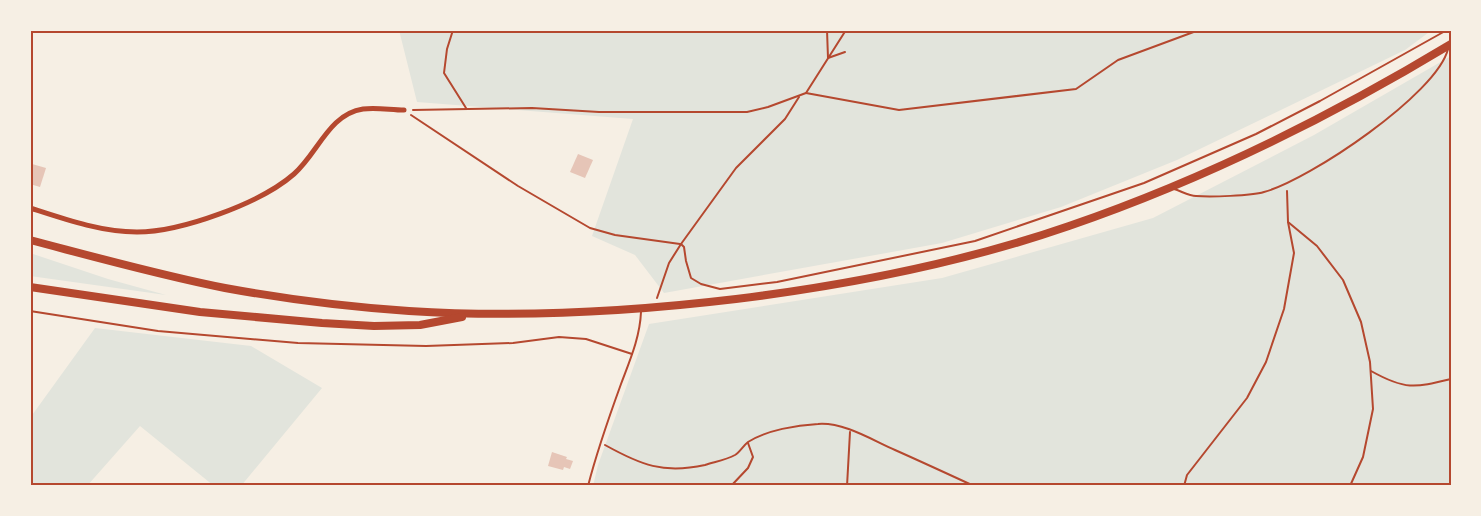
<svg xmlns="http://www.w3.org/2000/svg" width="1481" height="516" font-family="Rubik,sans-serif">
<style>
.green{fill:#e2e4dc}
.building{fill:#e6c5b7}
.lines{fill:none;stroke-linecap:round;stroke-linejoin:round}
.path{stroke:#b5482f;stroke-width:2}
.service{stroke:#b5482f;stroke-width:2}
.minor{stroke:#b5482f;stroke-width:5}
.primary{stroke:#b5482f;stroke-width:8}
.neatline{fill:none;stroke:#b5482f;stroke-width:2}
</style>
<rect width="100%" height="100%" fill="#f6efe4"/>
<g class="green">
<path d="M399,30H1432L1405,50L1177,160L1061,207L942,243L664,293L635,255L592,236L633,119L417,102Z"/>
<path d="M1451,56V486H593L598,465L649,324L942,278L1153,218L1314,135Z"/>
<path d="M30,253L108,279L166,295L30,276Z"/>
<path d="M95,328L251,346L322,388L241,486H214L140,426L87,486H30V418Z"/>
</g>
<g class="building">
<path d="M578,154L593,160L585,178L570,172Z"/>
<path d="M32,164L46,168L40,187L30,184Z"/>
<path d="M552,452L567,457L566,459L573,461L570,469L564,467L563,470L548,466Z"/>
</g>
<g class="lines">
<g class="path">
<path d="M453,30L447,49L444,73L466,108"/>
<path d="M827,30L828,58L845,52"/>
<path d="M806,93L899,110L1076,89L1118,60L1199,30"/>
<path d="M413,110L532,108L599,112H747L768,107L806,93L846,30"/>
<path d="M411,115L518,186L590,228L615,235L680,244"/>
<path d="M1287,191L1288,222L1317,246L1343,280L1361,322L1370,362L1373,409L1363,457L1350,486"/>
<path d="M681,244L684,247L686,261L691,278L701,284L720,289L777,282L975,241L1144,183L1256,134L1320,101L1447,30"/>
<path d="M657,298L669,263L681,244L736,168L785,119L799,97"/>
<path d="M1371,371C1405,390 1414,388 1451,379"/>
<path d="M605,445C641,465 663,474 705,465C714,462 726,460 735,455C740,452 743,446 748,442C767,430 797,425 818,424C844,422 872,440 895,450C922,462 948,474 974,486"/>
<path d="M731,486L748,468L753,457L748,443"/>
<path d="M847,486L850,432"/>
<path d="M1184,486L1187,475L1247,398L1266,362L1284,309L1294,253L1288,222"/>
</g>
<g class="service">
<path d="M1174,189C1181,191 1189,196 1196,196C1210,197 1251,196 1264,192C1309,180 1437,94 1448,49"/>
<path d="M30,311L158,331L298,343L426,346L513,343L559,337L586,339L632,354"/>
<path d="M588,486C597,451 609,417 621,384C630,360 640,337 641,312"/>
</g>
<path class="minor" d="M30,208C64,219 101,232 137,232C181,232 261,203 294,174C318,153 329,114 363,109C376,107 391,110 404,110"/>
<g class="primary">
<path d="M30,240C95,257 159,275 225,288C285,299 348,307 409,311C519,318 627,312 736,299C849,285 962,263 1069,226C1203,180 1330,117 1451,44"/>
<path d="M30,287L200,312L322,323L374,326L420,325L462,317"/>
</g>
</g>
<rect width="1481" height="516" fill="none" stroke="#f6efe4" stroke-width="63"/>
<rect x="32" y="32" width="1418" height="452" class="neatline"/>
</svg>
